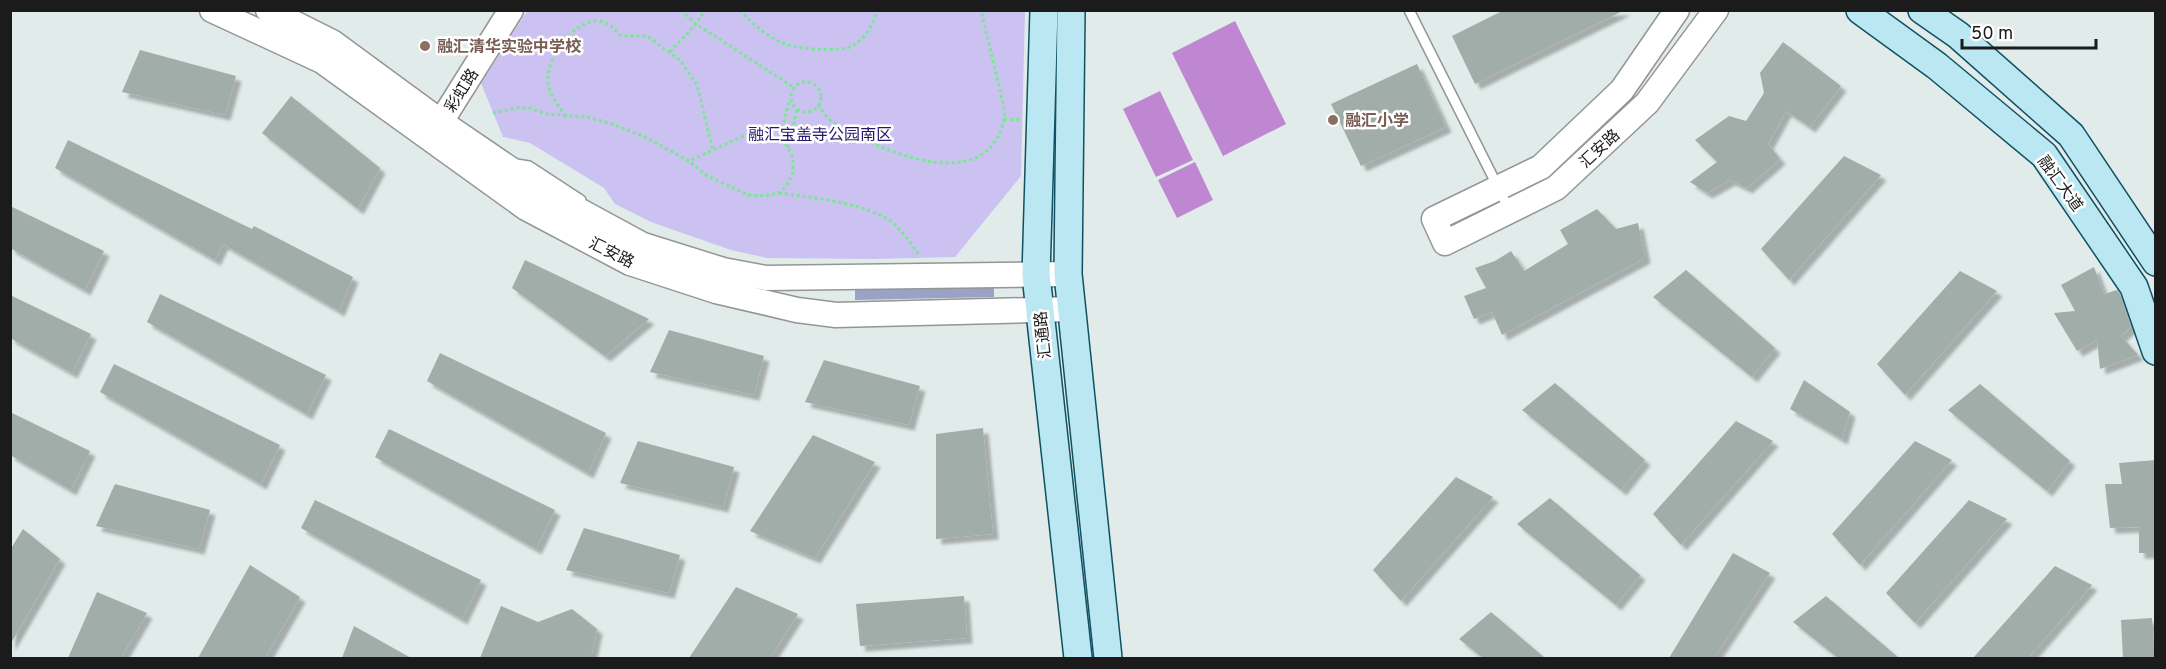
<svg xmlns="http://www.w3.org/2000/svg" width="2166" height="669" font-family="Overpass,'Noto Sans SC',sans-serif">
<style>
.forest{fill:#9aa2c6}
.park{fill:#ccc2f2}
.pitch{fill:#bf87d2}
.building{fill:#a1ada8;filter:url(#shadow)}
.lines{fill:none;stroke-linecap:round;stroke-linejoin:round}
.service-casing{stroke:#959595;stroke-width:12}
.tertiary-casing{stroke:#959595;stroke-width:27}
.secondary-casing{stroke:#105063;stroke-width:30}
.path{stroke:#75e98f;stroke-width:3;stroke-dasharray:3 3;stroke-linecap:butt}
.service{stroke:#fff;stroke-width:9}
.tertiary{stroke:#fff;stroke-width:24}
.secondary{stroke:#bae7f1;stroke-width:27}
.education-dot{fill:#8d6e63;stroke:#fff;stroke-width:2}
.labels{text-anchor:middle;stroke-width:5;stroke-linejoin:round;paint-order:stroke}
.education-label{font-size:16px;font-weight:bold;fill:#785e54;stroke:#fff;text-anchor:start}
.street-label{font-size:16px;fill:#1b1b1b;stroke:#fff}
.park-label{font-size:16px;fill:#28176b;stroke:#fff}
</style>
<defs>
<filter id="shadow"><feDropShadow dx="5.5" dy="5.5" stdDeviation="1.5" flood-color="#0004"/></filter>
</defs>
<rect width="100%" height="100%" fill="#e1ebe9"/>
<path class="forest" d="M994,287V297L855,300V290Z"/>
<path class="park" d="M527,11H1025L1021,176L955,257L875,259L767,258L731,250L651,222L615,204L604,188L530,143L503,137L481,83Z"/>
<g class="pitch">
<path d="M1235,21L1286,124L1223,156L1172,53Z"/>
<path d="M1160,91L1193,160L1156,177L1123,109Z"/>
<path d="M1195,162L1213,200L1177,218L1158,180Z"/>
</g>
<g class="building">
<path d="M1504,10H1625L1475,84L1452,36Z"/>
<path d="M1783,42L1841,86L1810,127L1786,111L1768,144L1780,159L1747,188L1730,180L1707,193L1690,182L1717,162L1695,140L1729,116L1746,121L1764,93L1760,73Z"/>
<path d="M140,50L236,76L225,115L122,92Z"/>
<path d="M1417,64L1446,127L1361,166L1331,104Z"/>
<path d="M291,96L380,168L358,209L262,133Z"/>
<path d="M68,140L252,229L254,226L353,277L339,311L223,244L215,260L55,168Z"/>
<path d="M1844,156L1881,175L1789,280L1761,249Z"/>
<path d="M10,206L104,251L85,290L10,248Z"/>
<path d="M1597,209L1616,229L1638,223L1645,258L1502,335L1492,312L1474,319L1464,296L1486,288L1475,268L1495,261L1511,251L1524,271L1568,244L1560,230Z"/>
<path d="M525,260L649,319L605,356L512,288Z"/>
<path d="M2094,267L2104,294L2117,290L2120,294L2131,327L2121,336L2138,355L2100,369L2097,340L2077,351L2054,313L2075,311L2061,285Z"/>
<path d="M1686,270L1775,348L1752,377L1653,297Z"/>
<path d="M1960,271L1997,291L1905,395L1877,364Z"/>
<path d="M160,294L326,375L307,414L147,322Z"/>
<path d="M10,295L91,334L72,373L10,338Z"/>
<path d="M669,330L764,356L754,395L650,372Z"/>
<path d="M440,353L606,433L588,473L427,381Z"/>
<path d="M824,360L920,386L909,425L805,402Z"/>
<path d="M114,364L280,445L261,484L100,392Z"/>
<path d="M1804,380L1850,412L1842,439L1790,409Z"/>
<path d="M1555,383L1645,460L1621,490L1522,410Z"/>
<path d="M1980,384L2070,461L2047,491L1948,410Z"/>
<path d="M10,412L90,451L71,490L10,455Z"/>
<path d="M1736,421L1773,441L1681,545L1653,514Z"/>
<path d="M983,428L993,534L936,539V434Z"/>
<path d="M389,429L555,510L536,549L375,457Z"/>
<path d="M813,435L875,462L815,558L750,531Z"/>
<path d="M638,441L734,467L723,507L620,483Z"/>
<path d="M1915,441L1952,460L1860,565L1832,534Z"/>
<path d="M2156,460V553H2139V527L2110,528L2105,484H2122L2119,463Z"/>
<path d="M1456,477L1493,497L1401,601L1373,570Z"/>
<path d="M115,484L210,510L199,549L96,526Z"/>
<path d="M1550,498L1640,575L1616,605L1517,524Z"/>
<path d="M315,500L481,580L462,619L301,528Z"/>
<path d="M1969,500L2007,519L1915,623L1886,593Z"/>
<path d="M584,528L680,555L669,593L566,570Z"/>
<path d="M23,529L60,559L10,645V550Z"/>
<path d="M1733,553L1770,573L1714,658H1669Z"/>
<path d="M250,565L300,597L265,658H198Z"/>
<path d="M2055,566L2092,585L2028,658H1973Z"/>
<path d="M736,587L798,614L770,658H689Z"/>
<path d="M97,592L147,613L121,658H68Z"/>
<path d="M964,596L967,638L860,646L856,604Z"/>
<path d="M1826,596L1899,658H1838L1793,622Z"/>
<path d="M501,606L538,622L572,609L597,629L591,658H480Z"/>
<path d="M1491,612L1545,658H1483L1459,639Z"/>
<path d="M2152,618L2155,658H2123L2121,620Z"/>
<path d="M354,626L411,658H342Z"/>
</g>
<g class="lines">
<defs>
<g id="service">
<path d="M1409,10L1510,211"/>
<path d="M516,164L529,166L581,200"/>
</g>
<g id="tertiary">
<path d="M212,10L322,61L526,208L630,263L716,291L797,310L836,315L1072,309"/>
<path d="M268,10L332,42L441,122L538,188L643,245L723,270L766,278L1068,274"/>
<path d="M1677,10L1622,90L1541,167L1434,219L1445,243L1556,188L1647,103L1716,10"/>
<path d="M432,136L511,10"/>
</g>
<g id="secondary">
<path d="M1044,10L1036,275L1078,658"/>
<path d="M1071,10L1068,274L1108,658"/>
<path d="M1860,10L1937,66L2044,155L2134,287L2156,351"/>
<path d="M1922,10L1958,35L2071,135L2156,262"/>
</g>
</defs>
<use href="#service" class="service-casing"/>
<use href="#tertiary" class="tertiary-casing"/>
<use href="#secondary" class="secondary-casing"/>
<g class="path">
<path d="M681,10L696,24L795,88"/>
<path d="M740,10C751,23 765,35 781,42C795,49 829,51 846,48C861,45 875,25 876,10"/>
<path d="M670,52L696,24L705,10"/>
<circle cx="806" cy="97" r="15"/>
<path d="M818,105C822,110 825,116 830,120C838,128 852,133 862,138C909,162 996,189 1005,112L981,10"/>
<path d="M493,113L517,108H530L546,114L586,117L610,123L645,137L689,161L706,175L748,195L764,196L779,193L787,185L793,172V157L785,143L769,135L750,133L689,161"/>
<path d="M566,116C558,105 548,94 548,79C547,58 575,19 598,21C608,22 615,29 621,36H647L680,60L697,85L713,151"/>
<path d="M1004,119L1020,120"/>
<path d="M779,140L790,99"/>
<path d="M788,148L797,110"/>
<path d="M779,193C813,198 863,202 892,222C902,230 911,244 919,255"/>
</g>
<use href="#service" class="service"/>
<use href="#tertiary" class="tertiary"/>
<use href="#secondary" class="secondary"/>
</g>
<g class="education-dot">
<circle cx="425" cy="46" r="6"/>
<circle cx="1333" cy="120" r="6"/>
</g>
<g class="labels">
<g class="education-label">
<text x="437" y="52">融汇清华实验中学校</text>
<text x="1345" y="126">融汇小学</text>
</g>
<g class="street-label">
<text transform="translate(461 90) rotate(-58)" y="6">彩虹路</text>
<text transform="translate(1599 148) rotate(-43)" y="6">汇安路</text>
<text transform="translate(2061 183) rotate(54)" y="6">融汇大道</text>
<text transform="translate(612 252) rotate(26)" y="6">汇安路</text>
<text transform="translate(1042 335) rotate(-96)" y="6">汇通路</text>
</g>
<g class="park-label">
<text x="820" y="140">融汇宝盖寺公园南区</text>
</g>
</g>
<rect width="2166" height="669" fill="none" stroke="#1b1b1b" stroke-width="24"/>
<path d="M1962 39v9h134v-9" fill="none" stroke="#1b1b1b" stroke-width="3"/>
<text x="1971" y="39" font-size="18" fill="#1b1b1b" stroke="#ffffff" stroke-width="4.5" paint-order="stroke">50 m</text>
</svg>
